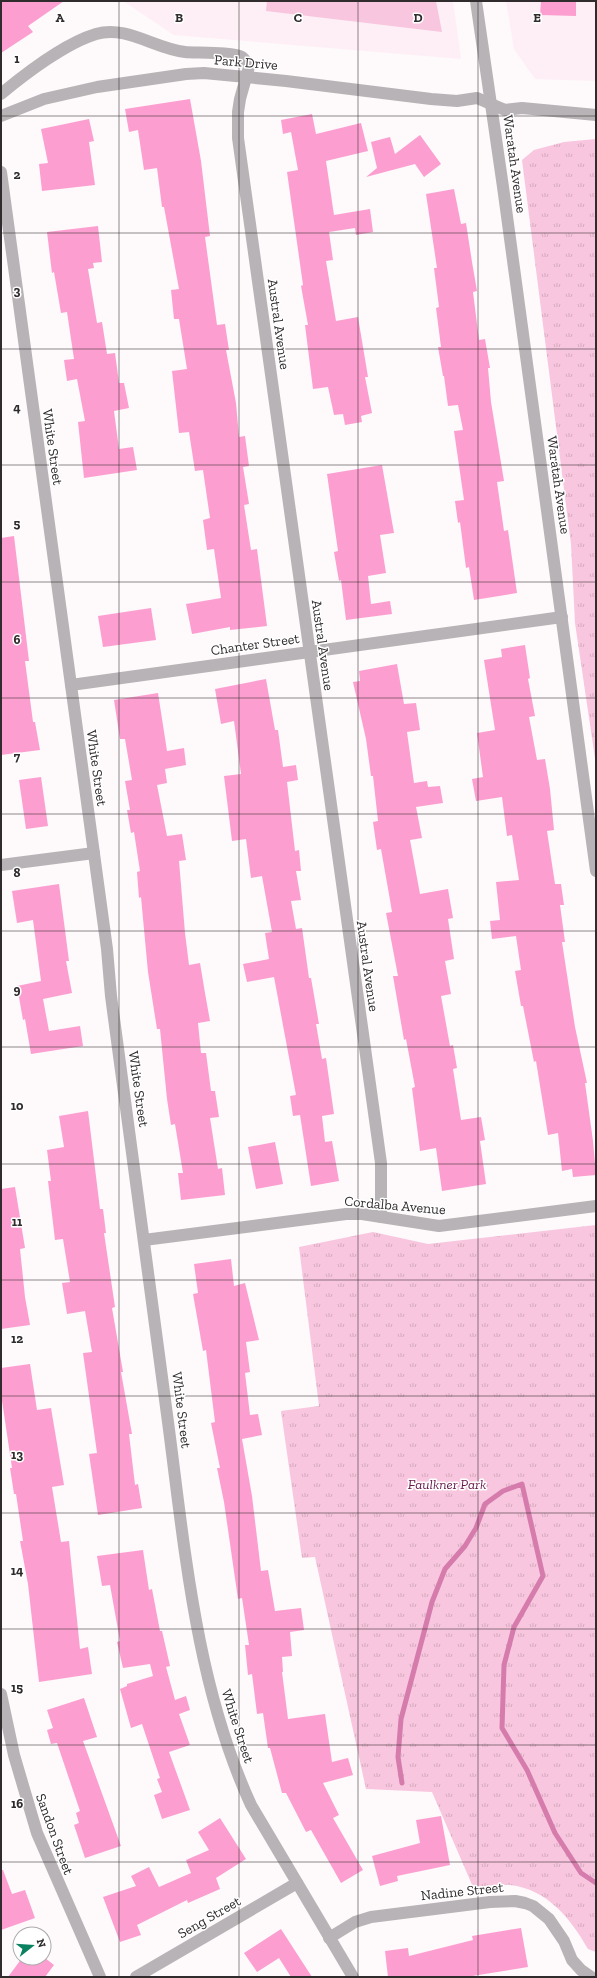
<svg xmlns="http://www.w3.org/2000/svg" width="597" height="1978" font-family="'Zilla Slab',serif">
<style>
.built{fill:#feeff6}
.grass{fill:#f8c6de}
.park{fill:url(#park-tufts)}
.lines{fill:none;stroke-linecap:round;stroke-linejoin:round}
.stream{stroke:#d57cac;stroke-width:5}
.building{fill:#fc9fd0}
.minor{stroke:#b8b3b6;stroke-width:12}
.grid{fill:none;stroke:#302c2e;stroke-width:1;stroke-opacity:0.55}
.labels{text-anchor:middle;stroke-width:3;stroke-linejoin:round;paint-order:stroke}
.street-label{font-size:14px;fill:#302c2e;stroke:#fff}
.park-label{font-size:14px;font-style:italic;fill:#651547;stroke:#fff}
.grid-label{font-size:13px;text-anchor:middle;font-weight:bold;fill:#302c2e;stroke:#fff;stroke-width:3;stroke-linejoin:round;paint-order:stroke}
</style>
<defs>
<pattern id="park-tufts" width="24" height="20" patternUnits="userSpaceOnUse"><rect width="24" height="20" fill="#f8c6de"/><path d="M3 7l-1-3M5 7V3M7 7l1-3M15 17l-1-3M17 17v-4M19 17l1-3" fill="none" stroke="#d5aabf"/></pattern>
</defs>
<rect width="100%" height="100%" fill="#fef9fb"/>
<g class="built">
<path d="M123,1H453L461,59L174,35Z"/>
<path d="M506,1H596V81L535,79L514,49Z"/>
</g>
<path class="grass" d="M267,1H436L442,32L266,11Z"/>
<g class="park">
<path d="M596,139V765L575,623L571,544L522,160L534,150L564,142Z"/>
<path d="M596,1225V1952L588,1949C571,1919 547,1889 510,1885C498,1884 484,1887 473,1887L432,1792L366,1789L315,1557L302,1558L281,1411L319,1406L299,1247L373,1232L428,1244Z"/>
</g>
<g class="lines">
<path class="stream" d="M402,1783L398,1757L401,1719L432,1602L445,1569L465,1546L476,1528L485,1504L503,1491L522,1484L543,1576L514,1627L504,1665L502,1728L527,1770L555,1833L581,1873L596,1883"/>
</g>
<g class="building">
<path d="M1,1H64L28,26L33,32L1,53Z"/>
<path d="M541,1H576V16L540,15Z"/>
<path d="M190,99L201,161L210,236L205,237L217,325L225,324L229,350H226L236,403L239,437L245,436L249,466L243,467L249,504L244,505L251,550L257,549L267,626L230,630V627L192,634L186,604L221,598L214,549L207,550L203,520L210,518L203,470L195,471L189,432L179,433L172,371L187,369L179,319H174L171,290L179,289L164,207H162L157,168L144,170L138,130L129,132L125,109Z"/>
<path d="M312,114L316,134L361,123L368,151L326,161L334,215L370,209L373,232L356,235L355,228L329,232L333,260L326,261L336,321L358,317L368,377H365L372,413L361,416L362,422L345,425L343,414L334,415L328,387L313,389L305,325H308L301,286L303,285L287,172L298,170L291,132L283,134L281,120Z"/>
<path d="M89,119L94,141L89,142L95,185L42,191L39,164L48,163L41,129Z"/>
<path d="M420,135L441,164L424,177L415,164L366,177L377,168L371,142L390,137L395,154Z"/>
<path d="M454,189L461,224L466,223L472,262L477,291L473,292L479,340L485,339L490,368H488L491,402L504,481L497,482L504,531L508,530L517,593L474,600L469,567L466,568L460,522L458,523L455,501L464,500L454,431L463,430L458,405L448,406L444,376H443L438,347H441L436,308L439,307L434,268H437L426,194Z"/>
<path d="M98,226L102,262L93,263L94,268L88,269L97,323L102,322L107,354L115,353L119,383H124L129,408L114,411L119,449L133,447L137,470L84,478L78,422L85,421L77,379L67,381L64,360L74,359L67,312L61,313L54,272L52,273L47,232Z"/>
<path d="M382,465L394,533L380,535L386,573L368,576L371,604L390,601L392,614L346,620L341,580L339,581L334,552L338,551L327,474Z"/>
<path d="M14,536L29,661H25L33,722H35L40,750L1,755V538Z"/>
<path d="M151,608L156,640L103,647L98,616Z"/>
<path d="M525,645L530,678L528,679L535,716L529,717L537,760L545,759L550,789L554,830L547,831L555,884H561L564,905H560L565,942H562L575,1027L587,1083H585L593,1141L596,1175L573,1177L572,1169L562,1171L558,1133L548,1135L536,1061L534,1062L523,1006H521L515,971L521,970L516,936L492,939L490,921L500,920L496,882L519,880L512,835L507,836L502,797L476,801L472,779L483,777L477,733L495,730L484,660L502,657L501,649Z"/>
<path d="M397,664L404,704L416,703L420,730L407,732L414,783L427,781L428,787L440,786L443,803L416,807L422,838L410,840L420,894L448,889L453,918L448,919L454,959L445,961L451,994L441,996L450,1046L453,1045L457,1068L453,1069L461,1120L481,1117L485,1140L480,1141L486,1184L442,1191L436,1148L420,1151L412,1088L415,1087L406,1039L404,1040L393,976H398L386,913L392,912L390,900L381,849L377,850L373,822L378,821L373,776H371L366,739L353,682L360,681L359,671Z"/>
<path d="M266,679L275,730H278L283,767L296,765L298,780L287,782L295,851L299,850L301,871H296L301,900L291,901L296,929L302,928L309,978H311L319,1024H316L322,1059L326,1058L334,1114L322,1116L325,1142L332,1141L339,1181L311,1186L300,1115L293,1116L290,1096L296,1095L274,977L247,982L243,964L269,959L265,933L272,932L262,876L251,878L246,839L232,841L224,776L241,774L234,721L221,724L215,689Z"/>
<path d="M158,693L167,751L184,748L186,765L165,769L167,783L157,785L167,836L182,834L186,860L179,861L185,933L189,965L200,963L205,993L210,1021L198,1023L201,1053H206L211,1091H215L219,1117L210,1118L218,1169L222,1168L225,1195L181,1200L178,1173H183L175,1124L171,1125L167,1099L160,1029H157L148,972L141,897L139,898L137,872L140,871L134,832L131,833L127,810H130L125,781L132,780L125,739H120L114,700Z"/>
<path d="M41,777L48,826L26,829L19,780Z"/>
<path d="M59,884L69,961H66L72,993L43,999L49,1031L80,1026L83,1046L31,1054L25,1019L23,1020L17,986L41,981L33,920L17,923L12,891Z"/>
<path d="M88,1111L100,1209H103L106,1233H104L115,1307L112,1308L123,1372H121L132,1434H129L135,1485L138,1484L142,1508L98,1515L89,1454L97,1453L83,1353L92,1352L85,1311L67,1314L62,1283L70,1282L63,1239L55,1240L48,1181H51L47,1150L64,1147L59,1116Z"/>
<path d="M275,1142L283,1184L256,1189L248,1147Z"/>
<path d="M15,1187L25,1248L20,1249L25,1297L30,1325L1,1329V1189Z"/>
<path d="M231,1259L234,1286L245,1283L259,1340L246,1342L250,1372L245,1373L250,1415L258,1414L262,1435L242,1439L252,1496L261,1571L268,1570L275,1611L301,1608L304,1630L290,1632L292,1656L282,1657L283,1672H282L288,1719L325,1714L332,1762L348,1758L353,1775L323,1783L339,1815L333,1818L363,1870L341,1883L311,1830L306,1832L286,1793H282L270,1748H268L263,1713L257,1714L252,1674L248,1675L245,1645H249L242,1598L238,1599L224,1502L217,1468H220L211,1423L215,1422L206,1350L203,1351L193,1294L198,1293L194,1264Z"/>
<path d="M30,1364L37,1410L51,1408L64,1485L52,1487L61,1542L69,1541L80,1649L88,1647L92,1674L39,1682L28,1584L20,1541H23L16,1494H14L10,1468H12L1,1394V1368Z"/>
<path d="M143,1550L149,1590L152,1589L160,1631H162L170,1666L166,1667L175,1700L186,1696L190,1710L179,1714L190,1745L169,1752L190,1810L162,1819L154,1795L162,1792L157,1779L160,1778L142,1724L131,1728L120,1689L127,1686V1684L153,1676L150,1664L123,1668L117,1642L120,1641L110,1585L102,1586L97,1556Z"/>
<path d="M84,1698L97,1737L83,1741L121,1846L85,1858L74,1825L79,1823L76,1813L80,1811L57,1743L51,1744L47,1730L53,1728L47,1710Z"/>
<path d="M441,1816L450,1865L397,1876L398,1881L380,1886L372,1856L420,1843L416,1820Z"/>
<path d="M220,1818L246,1859L216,1878L220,1889L188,1903L187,1900L137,1925L141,1935L120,1942L103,1897L136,1886L131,1876L149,1867L159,1887L191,1873L186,1860L209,1850L198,1832Z"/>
<path d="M1,1870H3L12,1894L25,1890L35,1918L1,1930Z"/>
<path d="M521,1928L528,1967L466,1977H388L385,1951L408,1948L409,1956L473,1940L472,1936Z"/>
<path d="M281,1929L312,1977H291L279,1958L257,1972L244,1953Z"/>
<path d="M22,1958H45L54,1965L45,1977H8Z"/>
</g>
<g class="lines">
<g class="minor">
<path d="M476,1L503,187L596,871"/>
<path d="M1,94C25,74 66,43 96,34C127,25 155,49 185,52C196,53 234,52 242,57C246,60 247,63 249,67L240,99L238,112V138L381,1163V1217"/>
<path d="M1,116L44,99L97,87L186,74L204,73L286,81L431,99L457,101L477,98L505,110L522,108L596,115"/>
<path d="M1,172L107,949L111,996C131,1138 150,1280 168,1422C185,1551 196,1685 251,1805L353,1977"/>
<path d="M71,685L562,617"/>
<path d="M1,865L94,853"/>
<path d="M144,1240L346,1214H362L439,1226L596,1206"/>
<path d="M1,1694L14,1755L37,1833L100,1977"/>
<path d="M329,1938L355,1922L371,1917L490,1902L515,1901L525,1903L533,1906L549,1919L564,1941L572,1960L581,1970L591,1977"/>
<path d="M136,1977L297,1883"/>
</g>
</g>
<path class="grid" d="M119,1V1977M239,1V1977M358,1V1977M478,1V1977M1,116H596M1,233H596M1,349H596M1,465H596M1,582H596M1,698H596M1,814H596M1,931H596M1,1047H596M1,1164H596M1,1280H596M1,1396H596M1,1513H596M1,1629H596M1,1745H596M1,1862H596"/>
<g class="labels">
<g class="street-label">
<text transform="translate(246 62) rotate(5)" y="5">Park Drive</text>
<text transform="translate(515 164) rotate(82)" y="5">Waratah Avenue</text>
<text transform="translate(279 324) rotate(82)" y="5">Austral Avenue</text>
<text transform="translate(53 447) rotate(82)" y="5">White Street</text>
<text transform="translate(559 485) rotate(82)" y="5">Waratah Avenue</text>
<text transform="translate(255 644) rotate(-8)" y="5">Chanter Street</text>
<text transform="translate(323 645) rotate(82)" y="5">Austral Avenue</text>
<text transform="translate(97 768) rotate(82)" y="5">White Street</text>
<text transform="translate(368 966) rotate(82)" y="5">Austral Avenue</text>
<text transform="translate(139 1089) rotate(82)" y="5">White Street</text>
<text transform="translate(395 1205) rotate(5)" y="5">Cordalba Avenue</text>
<text transform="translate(182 1410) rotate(83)" y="5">White Street</text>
<text transform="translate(238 1726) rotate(72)" y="5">White Street</text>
<text transform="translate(55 1834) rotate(70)" y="5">Sandon Street</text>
<text transform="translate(462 1891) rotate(-6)" y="5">Nadine Street</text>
<text transform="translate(209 1917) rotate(-30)" y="5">Seng Street</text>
</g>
<g class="park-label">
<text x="447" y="1489">Faulkner Park</text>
</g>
</g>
<g class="grid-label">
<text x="60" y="22">A</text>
<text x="179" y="22">B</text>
<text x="298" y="22">C</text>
<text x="418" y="22">D</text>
<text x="537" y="22">E</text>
<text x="17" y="63">1</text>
<text x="17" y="179">2</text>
<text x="17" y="295">3</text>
<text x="17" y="412">4</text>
<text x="17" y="528">5</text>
<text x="17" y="644">6</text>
<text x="17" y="761">7</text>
<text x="17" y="877">8</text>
<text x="17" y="994">9</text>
<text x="17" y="1110">10</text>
<text x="17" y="1226">11</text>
<text x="17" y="1343">12</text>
<text x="17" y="1459">13</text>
<text x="17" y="1575">14</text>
<text x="17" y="1692">15</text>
<text x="17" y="1808">16</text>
</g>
<rect width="597" height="1978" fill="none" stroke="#302c2e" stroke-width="4"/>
<g transform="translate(32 1946) rotate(73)"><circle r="19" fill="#ffffff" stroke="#acabab"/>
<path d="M0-3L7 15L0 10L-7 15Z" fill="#0a8262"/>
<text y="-6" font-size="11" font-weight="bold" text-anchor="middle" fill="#302c2e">N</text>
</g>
</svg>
